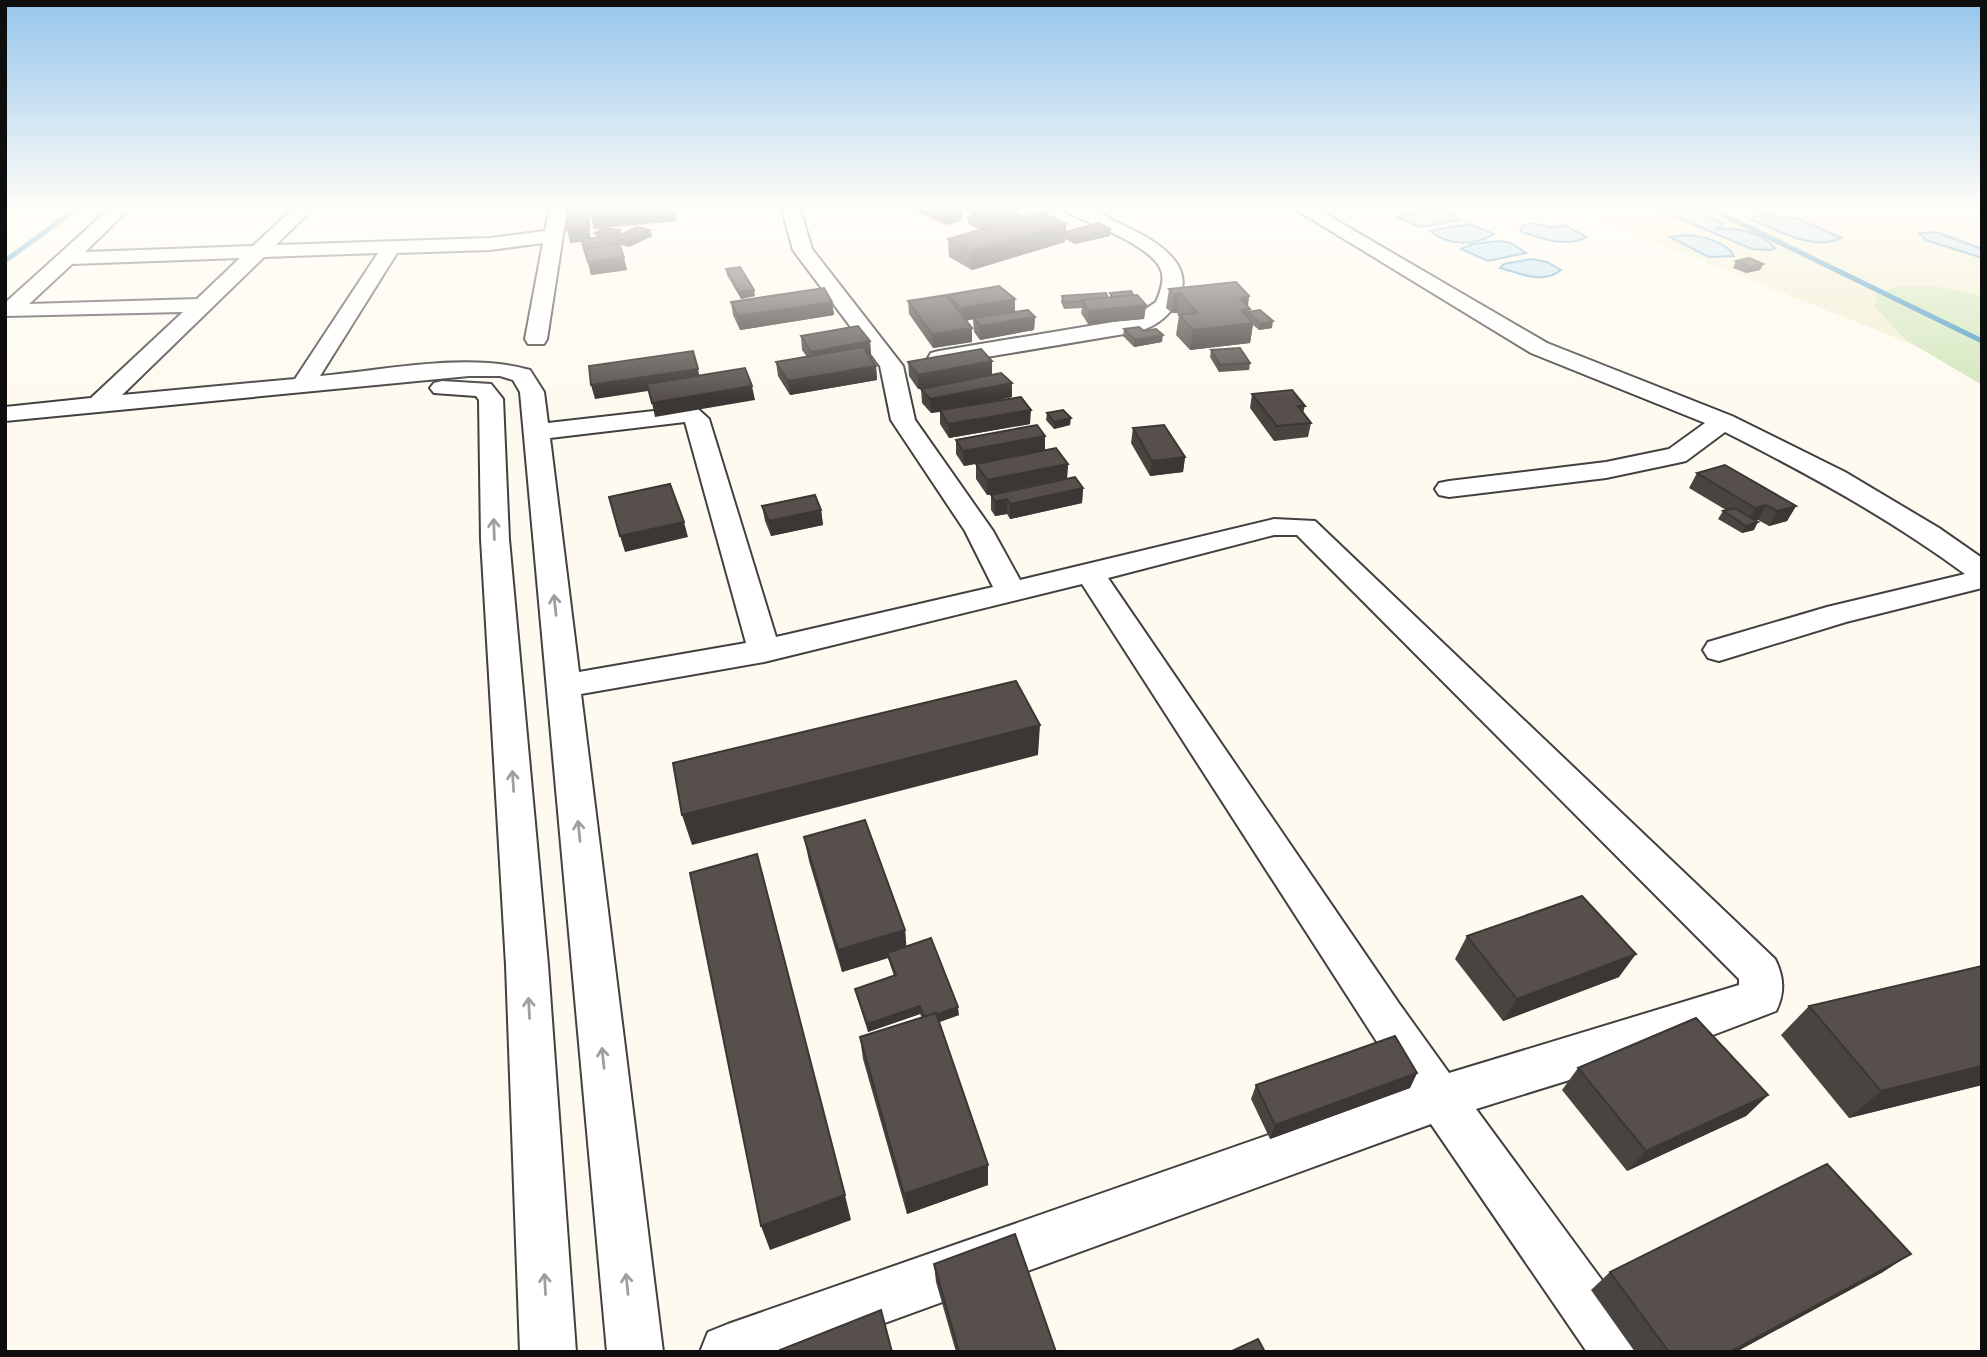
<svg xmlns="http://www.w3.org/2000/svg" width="1987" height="1357" font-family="'Source Serif 4',serif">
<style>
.farmland{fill:#f2eed2}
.green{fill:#d3e6bc}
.water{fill:#b9def1;stroke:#4596c2;stroke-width:2}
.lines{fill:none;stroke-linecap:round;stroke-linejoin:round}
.stream{stroke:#4596c2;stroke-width:5}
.minor-casing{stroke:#414141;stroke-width:4}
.minor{fill:#fff;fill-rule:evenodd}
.wall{fill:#4a4440}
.shaded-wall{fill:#3c3734}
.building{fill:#564f4b;stroke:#3c3734;stroke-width:2}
.oneway{stroke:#9f9f9f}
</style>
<rect width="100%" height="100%" fill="#fefaf0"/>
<path class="farmland" d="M1571,209H1982V372Z"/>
<path class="green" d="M1900,286L1940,287L1982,296V385L1906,340L1875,307L1877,293Z"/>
<g class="water">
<path d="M1657,209H1693L1723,223L1717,229C1737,228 1762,232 1775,248L1770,250L1752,249Z"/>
<path d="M1438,210L1455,215L1460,220L1420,227L1397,217Z"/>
<path d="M1761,215L1796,218L1842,238C1813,251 1779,231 1752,220L1753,217Z"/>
<path d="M1532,223L1555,228L1564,225L1587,237C1565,248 1542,239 1520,231L1524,225Z"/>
<path d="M1469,224L1494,234C1474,246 1448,246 1430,231Z"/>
<path d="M1936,232L1982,249V258L1926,240L1919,233Z"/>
<path d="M1686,235C1701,236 1726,241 1734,256L1709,257L1670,237Z"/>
<path d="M1499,241L1511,243L1526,253L1488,261L1461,249L1473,244Z"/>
<path d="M1531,259L1547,262L1561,270C1543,285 1520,273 1500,268L1504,264Z"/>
</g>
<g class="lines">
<g class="stream">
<path d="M1711,209L1982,341"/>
<path d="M5,261L76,209"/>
</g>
<defs>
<g id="minor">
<path d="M109,209H129L85,252L253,246L293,209H312L276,245L490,238L545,231L549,209H567L547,339L544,344H528L525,339L543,243L490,250L397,253L320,376C385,370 468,352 530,370L544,392L548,423L689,407L698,409L709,419L776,637L993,587L965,531L891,420L880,366L793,250L782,209H800L812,249L903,366L915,420L993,531L1020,580L1274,519L1315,521L1775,959C1784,977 1785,993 1776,1011L1705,1038L1476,1109L1640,1332L1648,1352H1587L1431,1124L805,1352H700L708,1332L728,1324L1406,1087L1082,584L764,662L581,694L663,1352H607L520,392L513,380L500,376H469L5,421V407L91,398L183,312L5,316V303ZM378,253L295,379L122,395L264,257ZM240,258L197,299L29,304L72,264ZM685,422L746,643L579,672L550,438ZM1274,535H1297L1739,979V985L1449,1073L1398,1002L1108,578Z"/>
<path d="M1065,209C1072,209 1080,208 1087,209C1096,210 1107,217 1116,222C1148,236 1203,263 1175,305C1166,319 1152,328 1136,332L939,365L931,363L928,358L931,353L939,351L1131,319L1156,302C1160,293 1165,280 1161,270C1151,245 1091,224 1068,213Z"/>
<path d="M1295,209H1317L1547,343L1732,416L1845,472L1939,528L1982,558V588L1846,622L1719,661L1708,658L1703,650L1708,642L1827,607L1965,574C1889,518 1808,474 1725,432L1686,461L1677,463L1606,478L1449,497L1439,495L1435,489L1439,483L1449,481L1606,462L1669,449L1705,423L1531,353Z"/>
<path d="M442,381L491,384L503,399L509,539L548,965L576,1352H520L506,965L481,539L479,400L476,396L434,393L430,388L434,383Z"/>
</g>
</defs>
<use href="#minor" class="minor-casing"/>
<use href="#minor" class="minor"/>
</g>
<g class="wall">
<path d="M911,209H1017L1011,210L1024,217L1066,224V232L1110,236L1075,244L1065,239V242L972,270L949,257L948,239L980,230L968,224V218L975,216L962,210V220L946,225Z"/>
<path d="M589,211L590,238H596L595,233L620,230L621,234L650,230L652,236L629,247L620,245L627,270L591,275L585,250H583L582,244V241L570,243Z"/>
<path d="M1736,261L1763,264L1760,270L1746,273L1733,268Z"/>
<path d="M726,269L755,296L741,299L727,275Z"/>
<path d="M1169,289L1249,296L1248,307L1249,312L1272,328L1259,330L1253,325L1250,343L1190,350L1176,335L1179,315L1177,313H1172L1166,308Z"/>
<path d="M1110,293L1133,295L1146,305L1144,319L1088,324L1081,313L1082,308L1064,309L1061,302L1062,296L1110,298Z"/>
<path d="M946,295L1015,299V312L1035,317L1034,330L980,340L974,332L973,319L966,321L972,328V342L933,348L909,314L908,301Z"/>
<path d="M731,302H832L834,315L740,330L733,315Z"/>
<path d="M1124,329L1144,331L1162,342L1134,347L1123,336Z"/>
<path d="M801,336L870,341L871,355H869L876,366L877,380L790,395L778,376L776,362L807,357L802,350Z"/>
<path d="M1211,350L1250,363L1249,370L1219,372L1210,357Z"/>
<path d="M992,361V375L1012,383V397L988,402L1030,424L949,438L940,424V412L931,413L922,403L921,389H918L909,376L908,362Z"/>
<path d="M1252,394L1305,406L1303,413L1311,423L1308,437L1274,441L1250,408Z"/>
<path d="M1047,413L1070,425L1054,429L1046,420Z"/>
<path d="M1133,428L1185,457L1183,472L1150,476L1131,443Z"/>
<path d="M1045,436V450L1068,464L1067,478L987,495L976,479V464L997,460L964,466L956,454V440Z"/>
<path d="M1697,473L1796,506L1787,521L1769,526L1758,520H1755L1754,530L1742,533L1718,519L1723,511L1726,510L1689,488Z"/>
<path d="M1083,488L1082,503L1010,519L1007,514L995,516L991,510V495Z"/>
<path d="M762,506L821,510L823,525L771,536L765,521Z"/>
<path d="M804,837L905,930L906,947L959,1015L939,1022L988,1165V1185L907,1214L863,1059L860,1037L922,1018L920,1014L868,1032L857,997L855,989L894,976L888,958L842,972L809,861Z"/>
<path d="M1467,936L1619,977L1503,1021L1455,959Z"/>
<path d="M1809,1006L1982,1085L1849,1118L1781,1035Z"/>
<path d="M1578,1068L1768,1095L1746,1116L1627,1171L1562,1090Z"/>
<path d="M1417,1073L1410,1088L1270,1139L1251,1099L1256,1085Z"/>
<path d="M934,1264L1056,1352H956L936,1282Z"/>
<path d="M1610,1272H1883L1736,1352H1635L1591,1290Z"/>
</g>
<g class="shaded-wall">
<path d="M586,209H588L589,211L590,241L570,243L567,230Z"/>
<path d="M674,209L677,221L594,229L591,216Z"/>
<path d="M960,209H962V220L946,225V213Z"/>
<path d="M986,209V215L978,218V212Z"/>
<path d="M1066,224L1065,242L972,270L971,251Z"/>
<path d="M1110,229V236L1075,244V238Z"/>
<path d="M620,230L622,236L614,238L616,244L614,248L612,235Z"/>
<path d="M650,230L652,236L629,247L627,241Z"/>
<path d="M624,257L627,270L591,275L588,262Z"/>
<path d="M1763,264L1760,270L1746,273L1749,267Z"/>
<path d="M754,290L755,296L741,299L739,292Z"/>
<path d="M1180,293L1177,313H1172L1174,294Z"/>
<path d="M1249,296L1247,309H1250L1247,324L1253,323L1250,343L1190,350L1193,330L1240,298Z"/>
<path d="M1015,299V313L962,321L961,308Z"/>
<path d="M832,302L834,315L740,330L738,316Z"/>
<path d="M1146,305L1144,319L1088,324L1089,311Z"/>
<path d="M1035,317L1034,330L980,340V326Z"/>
<path d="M1273,321L1272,328L1259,330L1260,324Z"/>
<path d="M972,328V342L933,348L932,334Z"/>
<path d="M1163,335L1162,342L1134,347L1135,340Z"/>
<path d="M870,341L871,355L813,366L811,352Z"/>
<path d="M992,361V375L918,389V375Z"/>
<path d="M876,366L877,380L790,395L788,381Z"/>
<path d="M698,369L701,383L595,399L591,385Z"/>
<path d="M1012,383V397L931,413L930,399Z"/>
<path d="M752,386L755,400L655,417L652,403Z"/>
<path d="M1031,410L1030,424L949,438L948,424Z"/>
<path d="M1071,418L1070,425L1054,429V422Z"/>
<path d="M1045,436V451L964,466L963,451Z"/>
<path d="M1185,457L1183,472L1150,476L1152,461Z"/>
<path d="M1068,464L1067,478L987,495V480Z"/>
<path d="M1083,488L1082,503L1010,519V504Z"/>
<path d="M1007,499V514L995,516V501Z"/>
<path d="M1766,505L1758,520L1747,523L1755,508Z"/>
<path d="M1796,506L1787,521L1769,526L1777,511Z"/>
<path d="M821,510L823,525L771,536L769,521Z"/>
<path d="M684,522L688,537L625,552L620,536Z"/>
<path d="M1758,522L1754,530L1742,533L1746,526Z"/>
<path d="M1040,725L1038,755L692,845L682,815Z"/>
<path d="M905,930L907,953H887L888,958L842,972L838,950Z"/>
<path d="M1636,954L1619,977L1503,1021L1517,999Z"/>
<path d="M920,1006V1014L868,1032L867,1024Z"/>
<path d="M958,1007L959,1015L926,1027L925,1019Z"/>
<path d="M1982,1066V1085L1849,1118L1881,1091Z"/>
<path d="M1417,1073L1410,1088L1270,1139L1275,1125Z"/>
<path d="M1768,1095L1746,1116L1627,1171L1646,1151Z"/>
<path d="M988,1165V1185L907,1214L904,1194Z"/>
<path d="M845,1195L851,1220L770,1250L761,1226Z"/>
<path d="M1911,1254L1883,1272L1736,1352H1730Z"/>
</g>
<g class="building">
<path d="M567,209H586L587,228L567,230Z"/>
<path d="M592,209H674L591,216Z"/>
<path d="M937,209H960L946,213Z"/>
<path d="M973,209H1009L1024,217L1007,221L986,209L978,212Z"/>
<path d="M1042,212L1066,224L971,251L948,239Z"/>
<path d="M981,214L1001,224L988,227L968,218Z"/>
<path d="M1099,223L1110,229L1075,238L1065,232Z"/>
<path d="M637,227L650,230L627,241L614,238L613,242L582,244L584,238H614Z"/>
<path d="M603,228L620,230L612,235L595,233Z"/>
<path d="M619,244L624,257L588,262L584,249Z"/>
<path d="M1749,258L1763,264L1749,267L1736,261Z"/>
<path d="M740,267L754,290L739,292L726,269Z"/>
<path d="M1236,282L1249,296L1240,298L1250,309L1241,310L1253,323L1193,330L1179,315L1197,313L1180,293L1174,294L1169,289Z"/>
<path d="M999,286L1015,299L961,308L947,295Z"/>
<path d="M824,288L832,302L738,316L731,302Z"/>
<path d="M1131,291L1133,295L1113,297L1110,293Z"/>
<path d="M1106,293L1108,298L1082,300L1083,301L1064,303L1062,296Z"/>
<path d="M946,295L972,328L932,334L908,301Z"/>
<path d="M1137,295L1146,305L1089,311L1082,300Z"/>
<path d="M1028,310L1035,317L980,326L973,318Z"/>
<path d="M1260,310L1273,321L1260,324L1248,312Z"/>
<path d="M858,326L870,341L811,352L801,336Z"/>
<path d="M1139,327L1144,331L1156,329L1163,335L1135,340L1124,329Z"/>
<path d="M863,347L876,366L788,381L776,362Z"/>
<path d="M1240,348L1250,363L1220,365L1211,350Z"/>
<path d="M981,349L992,361L918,375L908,362Z"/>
<path d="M693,351L698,369L591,385L589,366Z"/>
<path d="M745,368L752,386L652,403L647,384Z"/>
<path d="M1001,373L1012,383L930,399L921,389Z"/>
<path d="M1292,390L1305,406H1298L1311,423L1277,426L1252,394Z"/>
<path d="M1021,397L1031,410L948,424L940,410Z"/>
<path d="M1063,410L1071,418L1054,422L1047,413Z"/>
<path d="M1037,425L1045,436L963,451L956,440Z"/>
<path d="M1164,425L1185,457L1152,461L1133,428Z"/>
<path d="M1056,448L1068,464L987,480L976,464Z"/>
<path d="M1725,465L1796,506L1777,511L1766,505L1755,508L1697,473Z"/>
<path d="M1075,477L1083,488L1010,504L1007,499L995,501L991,495Z"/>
<path d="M670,484L684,522L620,536L609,497Z"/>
<path d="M815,495L821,510L769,521L762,506Z"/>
<path d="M1734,508L1758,522L1746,526L1723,511Z"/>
<path d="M1016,681L1040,725L682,815L673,763Z"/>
<path d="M865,820L905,930L838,950L804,837Z"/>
<path d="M757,854L845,1195L761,1226L690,873Z"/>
<path d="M1582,896L1636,954L1517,999L1467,936Z"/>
<path d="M931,938L958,1007L936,1015V1013L924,1017L920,1006L867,1024L855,989L896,975L887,953Z"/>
<path d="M1982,966V1066L1881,1091L1809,1006Z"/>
<path d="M936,1013L988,1165L904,1194L860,1037Z"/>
<path d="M1696,1018L1768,1095L1646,1151L1578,1068Z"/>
<path d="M1395,1036L1417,1073L1275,1125L1256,1085Z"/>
<path d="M1827,1164L1911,1254L1730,1352H1669L1610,1272Z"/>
<path d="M1015,1234L1056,1352H959L934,1264Z"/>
<path d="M881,1310L892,1352H781L780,1350Z"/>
<path d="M1258,1339L1265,1352H1230Z"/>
</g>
<defs><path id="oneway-shaft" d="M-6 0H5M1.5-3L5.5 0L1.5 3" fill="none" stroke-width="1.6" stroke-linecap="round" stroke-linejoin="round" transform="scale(1.75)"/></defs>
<g class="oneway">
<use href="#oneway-shaft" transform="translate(494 529) rotate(-92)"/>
<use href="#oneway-shaft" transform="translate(555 605) rotate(-96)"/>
<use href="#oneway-shaft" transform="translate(513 781) rotate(-94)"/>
<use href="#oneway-shaft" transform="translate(579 831) rotate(-96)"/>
<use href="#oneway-shaft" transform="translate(529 1008) rotate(-93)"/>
<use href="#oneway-shaft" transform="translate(603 1058) rotate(-96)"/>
<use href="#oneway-shaft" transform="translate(545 1284) rotate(-93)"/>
<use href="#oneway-shaft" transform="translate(627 1284) rotate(-96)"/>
</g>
<linearGradient id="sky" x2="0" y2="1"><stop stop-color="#95c5ec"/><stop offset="0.52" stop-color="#fffdf8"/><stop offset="1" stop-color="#fffdf8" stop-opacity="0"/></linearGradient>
<rect width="1987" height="399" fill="url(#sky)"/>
<rect width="1987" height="1357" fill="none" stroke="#0e0e0e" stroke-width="14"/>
</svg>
